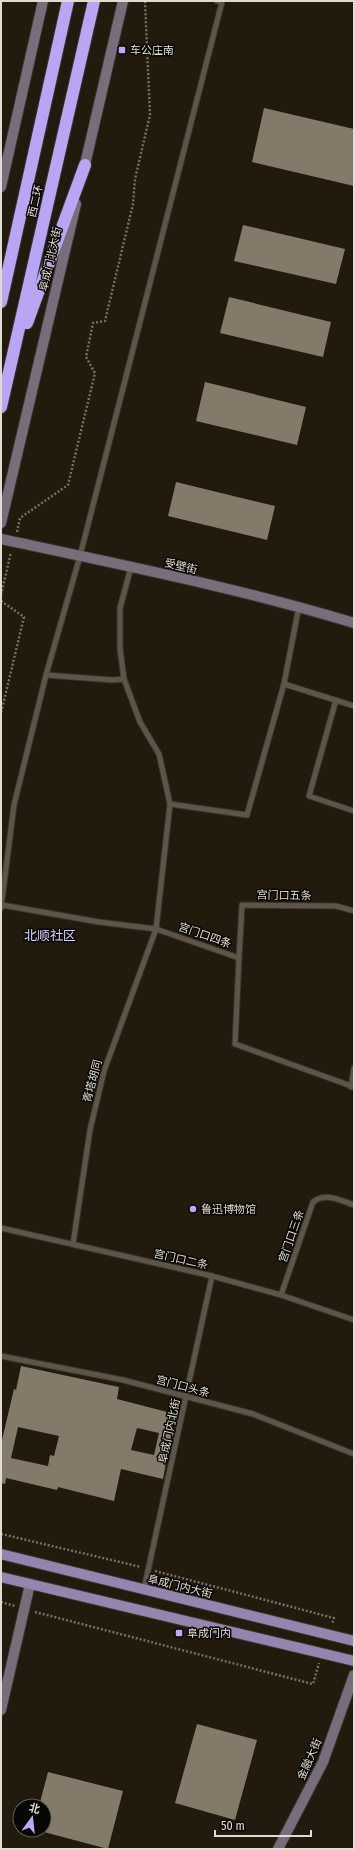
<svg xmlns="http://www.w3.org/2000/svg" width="355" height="1850" font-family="'Fira Sans Condensed','Noto Sans SC',sans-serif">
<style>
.building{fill:#837a6a;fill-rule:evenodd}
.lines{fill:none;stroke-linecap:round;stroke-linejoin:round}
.lane-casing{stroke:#39342e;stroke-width:7}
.secondary-casing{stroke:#39342e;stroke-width:12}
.primary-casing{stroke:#39342e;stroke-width:12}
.highway-casing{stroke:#39342e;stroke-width:14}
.path{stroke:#757064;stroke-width:2.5;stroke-dasharray:2 2;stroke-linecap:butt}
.lane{stroke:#5d5546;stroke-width:5}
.secondary{stroke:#786d7a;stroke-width:10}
.primary{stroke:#9485ae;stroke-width:10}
.highway{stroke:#b8a5f4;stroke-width:12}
.poi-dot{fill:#bcaaf6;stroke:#080602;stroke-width:1.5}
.labels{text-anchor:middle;stroke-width:3;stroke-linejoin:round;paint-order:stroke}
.poi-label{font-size:11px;fill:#e0dcd3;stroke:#080602;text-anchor:start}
.street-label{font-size:11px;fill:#e0dcd3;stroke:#080602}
.quarter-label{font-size:13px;fill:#d9d0fb;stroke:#080602}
</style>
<rect width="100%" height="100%" fill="#211a0d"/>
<g class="building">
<path d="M264,108L354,129V186L252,162Z"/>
<path d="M243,225L345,249L336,284L234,261Z"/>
<path d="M229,297L331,322L323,357L220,333Z"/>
<path d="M205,382L306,407L297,445L196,421Z"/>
<path d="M176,482L275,506L267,540L168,516Z"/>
<path d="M21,1366L119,1387L117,1399L175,1414L163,1479L121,1469L114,1501L58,1487L57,1490L6,1478L5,1484L1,1483V1444L14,1389L16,1390ZM18,1427L59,1436L54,1456L50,1455L48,1466L11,1458ZM137,1428L159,1433L154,1455L131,1450Z"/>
<path d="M197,1724L257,1740L235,1820L175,1803Z"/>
<path d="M48,1772L123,1791L108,1849L44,1832V1806H39Z"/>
</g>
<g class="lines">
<defs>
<g id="lane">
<path d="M46,675L112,680L124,679L120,649V608L131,567"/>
<path d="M284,684L299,606"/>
<path d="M336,700L309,796L354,811"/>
<path d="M170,804L247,815L284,684L354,706"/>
<path d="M2,905L99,922L156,929L239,958L235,1044L354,1087"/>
<path d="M1,908L14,805L46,675L80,556L222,2L217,1"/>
<path d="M239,958L242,905L336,906L354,911"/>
<path d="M351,1087L354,1068"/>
<path d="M1,1228L212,1276L281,1295L354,1320"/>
<path d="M73,1244L90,1130L104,1071L156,929L170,804L159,754L140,722L124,679"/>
<path d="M281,1295L313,1202C325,1192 340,1200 354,1205"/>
<path d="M1,1356L123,1380L253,1414L354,1454"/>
<path d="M144,1589L212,1276"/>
</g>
<g id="secondary">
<path d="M83,173L123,1"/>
<path d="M1,187L43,1"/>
<path d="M1,523L76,204"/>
<path d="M1,539C119,564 238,588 354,623"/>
<path d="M1,1710L30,1584"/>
<path d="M278,1849L323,1762L354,1675"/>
</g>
<g id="primary">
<path d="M1,1554L354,1641"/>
<path d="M1,1577L354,1661"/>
</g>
<g id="highway">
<path d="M1,302L68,1"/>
<path d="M27,323L85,165"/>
<path d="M1,407L94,1"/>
</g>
</defs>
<use href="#lane" class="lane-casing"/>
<use href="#secondary" class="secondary-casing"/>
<use href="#primary" class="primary-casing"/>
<use href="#highway" class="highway-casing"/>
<g class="path">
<path d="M17,532L20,518L68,485L95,373L86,357L93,323L105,321L133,204L135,179L150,115L145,1"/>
<path d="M1,595L11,552"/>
<path d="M1,601L24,617L1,713"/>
<path d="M1,1534L141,1567"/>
<path d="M155,1571L334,1618L332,1624"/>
<path d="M1,1602L15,1606"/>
<path d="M35,1612L313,1684L319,1663"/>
</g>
<use href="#lane" class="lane"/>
<use href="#secondary" class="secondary"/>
<use href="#primary" class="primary"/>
<use href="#highway" class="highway"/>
</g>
<g class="poi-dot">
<rect x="118" y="46" width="8" height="8" rx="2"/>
<circle cx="193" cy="1209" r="4"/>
<rect x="175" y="1629" width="8" height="8" rx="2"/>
</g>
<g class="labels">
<g class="poi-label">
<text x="130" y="54">车公庄南</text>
<text x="201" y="1213">鲁迅博物馆</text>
<text x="187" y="1637">阜成门内</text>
</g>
<g class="street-label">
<text transform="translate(35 201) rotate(-77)" y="4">西二环</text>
<text transform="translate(50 259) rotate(-77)" y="4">阜成门北大街</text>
<text transform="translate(181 566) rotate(13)" y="4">受壁街</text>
<text transform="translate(284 895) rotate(1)" y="4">宫门口五条</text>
<text transform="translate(205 935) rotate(19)" y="4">宫门口四条</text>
<text transform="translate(92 1081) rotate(-75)" y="4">青塔胡同</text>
<text transform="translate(291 1236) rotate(-71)" y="4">宫门口三条</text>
<text transform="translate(181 1259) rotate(13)" y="4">宫门口二条</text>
<text transform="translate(183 1386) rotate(15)" y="4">宫门口头条</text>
<text transform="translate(169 1431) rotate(-78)" y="4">阜成门内北街</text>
<text transform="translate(180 1586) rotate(14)" y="4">阜成门内大街</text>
<text transform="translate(309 1759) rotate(-66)" y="4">金融大街</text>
</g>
<g class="quarter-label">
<text x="50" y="940">北顺社区</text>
</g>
</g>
<rect width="355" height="1850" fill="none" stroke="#e0dcd3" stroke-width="4"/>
<g transform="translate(32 1818) rotate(15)"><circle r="19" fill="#080602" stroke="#5e5c56"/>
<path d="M0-3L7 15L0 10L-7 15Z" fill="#bcaaf6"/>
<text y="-6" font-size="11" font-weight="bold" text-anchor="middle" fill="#e0dcd3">北</text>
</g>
<path d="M215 1830v6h96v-6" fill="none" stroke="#e0dcd3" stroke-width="2"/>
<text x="221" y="1830" font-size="12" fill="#e0dcd3" stroke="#080602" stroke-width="3" paint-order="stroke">50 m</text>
</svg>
